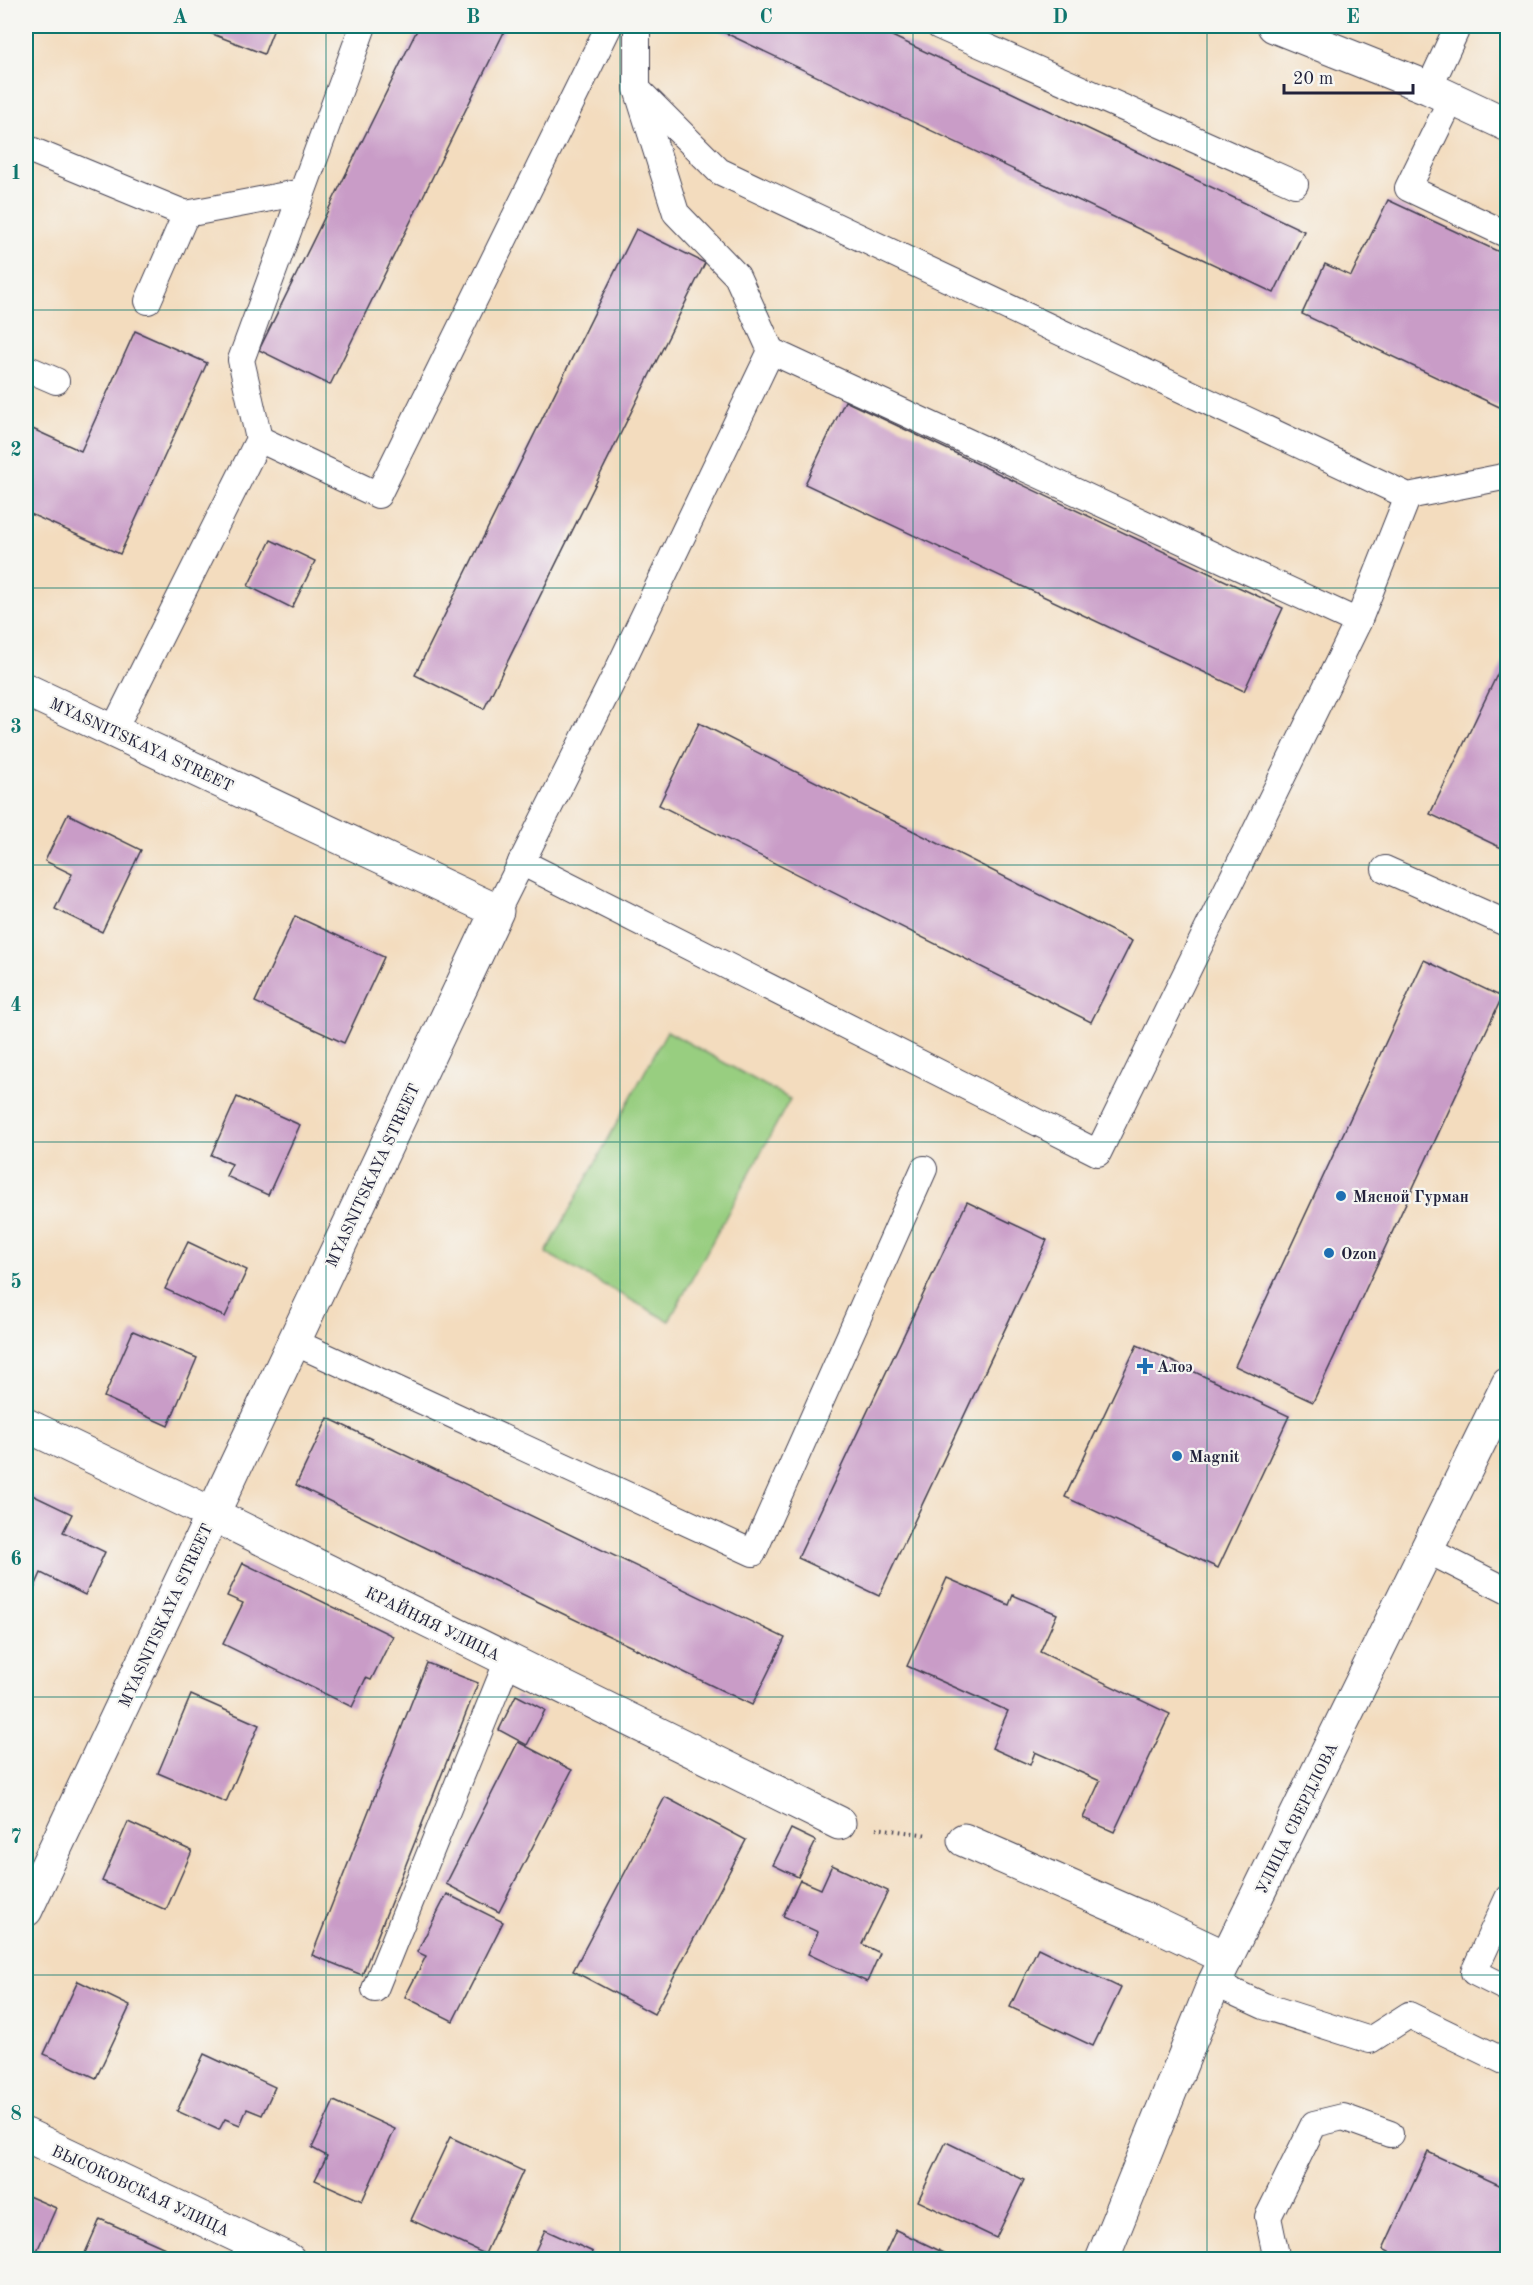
<svg xmlns="http://www.w3.org/2000/svg" width="1533" height="2285" font-family="'Old Standard TT',serif">
<style>
.green{fill:#98ce80;stroke:#5d785e;stroke-width:1.5}
.building{fill:#c99cc7}
.lines{fill:none;stroke-linecap:round;stroke-linejoin:round}
.lane-casing{stroke:#413e4f;stroke-width:28}
.street-casing{stroke:#413e4f;stroke-width:35}
.secondary-casing{stroke:#413e4f;stroke-width:35}
.path{stroke:#413e4f;stroke-width:4;stroke-dasharray:1.5 4.5;stroke-linecap:butt}
.lane{stroke:#fff;stroke-width:26}
.street{stroke:#fff;stroke-width:33}
.secondary{stroke:#fff;stroke-width:33}
.grid{fill:none;stroke:#0f766e;stroke-width:1.5;stroke-opacity:0.55}
.poi-dot{fill:#1f6fb2;stroke:#f6f6f2;stroke-width:2}
.labels{text-anchor:middle;stroke-width:4.5;stroke-linejoin:round;paint-order:stroke}
.street-label{font-size:16px;fill:#22223b;stroke:#f6f6f2}
.poi-label{font-size:16px;font-weight:bold;fill:#22223b;stroke:#f6f6f2;text-anchor:start}
.neatline{fill:none;stroke:#0f766e;stroke-width:2}
.grid-label{font-size:20px;text-anchor:middle;font-weight:bold;fill:#0f766e}
</style>
<rect width="100%" height="100%" fill="#f6f6f2"/>
<filter id="ink" filterUnits="userSpaceOnUse"><feTurbulence type="fractalNoise" baseFrequency=".0167" numOctaves="2"/><feDisplacementMap in="SourceGraphic" scale="12" xChannelSelector="R" yChannelSelector="G"/><feConvolveMatrix kernelMatrix="1 2 1 2 8 2 1 2 1" color-interpolation-filters="sRGB"/></filter>
<filter id="wash" filterUnits="userSpaceOnUse"><feTurbulence type="fractalNoise" baseFrequency=".008" numOctaves="4" result="noise"/><feDisplacementMap in="SourceGraphic" scale="24" xChannelSelector="R" yChannelSelector="G"/><feGaussianBlur stdDeviation="1.35" result="paint"/><feColorMatrix in="noise" values="0 0 0 0 0 0 0 0 0 0 0 0 0 0 0 0 0 1.4 0 .05"/><feComposite in="paint" operator="in"/></filter>
<g filter="url(#wash)">
<rect width="100%" height="100%" fill="#f3dcbe"/>
<path class="green" d="M667,1031L790,1099L669,1321L546,1253Z"/>
<g id="blocks">
<g class="building">
<path d="M192,26H275L264,54Z"/>
<path d="M419,26H507L330,385L259,350Z"/>
<path d="M717,26H871L1304,231L1274,293L715,28Z"/>
<path d="M1388,200L1508,256V411L1302,314L1325,264L1351,276Z"/>
<path d="M636,229L705,263L484,709L415,675Z"/>
<path d="M135,331L207,363L120,554L26,512V426L81,451Z"/>
<path d="M845,401L1283,608L1244,691L805,484Z"/>
<path d="M271,540L315,561L292,608L248,586Z"/>
<path d="M1508,652V851L1430,814Z"/>
<path d="M699,723L1132,941L1091,1022L659,805Z"/>
<path d="M68,814L141,850L102,932L55,909L72,874L45,861Z"/>
<path d="M295,916L384,957L344,1043L255,1002Z"/>
<path d="M1424,960L1502,997L1313,1402L1235,1366Z"/>
<path d="M237,1097L300,1125L268,1195L226,1176L232,1164L211,1155Z"/>
<path d="M967,1202L1047,1240L879,1596L798,1558Z"/>
<path d="M188,1242L247,1270L225,1317L165,1289Z"/>
<path d="M133,1331L197,1358L168,1426L104,1397Z"/>
<path d="M1137,1345L1289,1416L1218,1568L1065,1497Z"/>
<path d="M328,1418L785,1638L752,1705L296,1485Z"/>
<path d="M26,1492L72,1514L63,1532L105,1552L85,1595L41,1573L33,1591L26,1587Z"/>
<path d="M243,1563L393,1636L371,1680L366,1678L352,1707L223,1644L243,1603L227,1596Z"/>
<path d="M947,1578L1009,1605L1013,1595L1057,1614L1040,1652L1170,1714L1114,1832L1083,1818L1100,1781L1035,1752L1030,1765L992,1748L1008,1711L907,1666Z"/>
<path d="M427,1663L478,1683L362,1975L312,1955Z"/>
<path d="M191,1695L259,1725L226,1802L158,1773Z"/>
<path d="M516,1695L545,1710L527,1745L499,1730Z"/>
<path d="M518,1742L572,1770L499,1912L446,1884Z"/>
<path d="M665,1797L746,1840L654,2014L573,1971Z"/>
<path d="M128,1822L192,1851L166,1910L102,1881Z"/>
<path d="M791,1829L816,1841L798,1877L773,1865Z"/>
<path d="M832,1865L888,1891L862,1944L880,1953L867,1982L808,1954L818,1932L783,1916L800,1880L821,1889Z"/>
<path d="M447,1894L503,1922L453,2021L405,1997L426,1956L417,1952Z"/>
<path d="M1038,1948L1121,1988L1093,2046L1010,2007Z"/>
<path d="M78,1981L130,2006L96,2078L44,2054Z"/>
<path d="M204,2054L275,2087L262,2115L247,2109L240,2125L225,2119L219,2130L177,2111Z"/>
<path d="M334,2101L395,2129L362,2201L315,2180L327,2156L312,2148Z"/>
<path d="M450,2137L523,2171L485,2254L411,2220Z"/>
<path d="M946,2142L1024,2180L996,2238L918,2201Z"/>
<path d="M1428,2152L1508,2189V2260H1404L1383,2249Z"/>
<path d="M26,2195L56,2208L33,2260H26Z"/>
<path d="M100,2219L165,2248L161,2260H82Z"/>
<path d="M545,2230L593,2252L590,2260H531Z"/>
<path d="M896,2230L959,2260H882Z"/>
</g>
</g>
</g>
<g filter="url(#ink)">
<use href="#blocks" fill-opacity="0" stroke="#413e4f" stroke-width="1.5"/>
<g class="lines">
<defs>
<g id="lane">
<path d="M637,26V89L719,171L1408,496L1508,476"/>
<path d="M939,26L1295,184"/>
<path d="M1429,88L1458,26"/>
<path d="M1452,98L1408,188L1508,235"/>
<path d="M26,148L186,214"/>
<path d="M148,301L186,214L302,192"/>
<path d="M771,351L1358,622L1408,496"/>
<path d="M26,368L56,381"/>
<path d="M259,439L378,495L609,26"/>
<path d="M113,731L259,439L241,360L363,26"/>
<path d="M521,862L1098,1153L1358,622"/>
<path d="M1385,869L1508,924"/>
<path d="M497,911L617,672L771,351L737,276L676,213L638,92"/>
<path d="M294,1342L753,1553L924,1169"/>
<path d="M1427,1550L1508,1591"/>
<path d="M1508,1898L1474,1972L1508,1989"/>
<path d="M1214,1983L1264,2006L1370,2040L1409,2015L1508,2063"/>
<path d="M375,1989L508,1660"/>
<path d="M1277,2260L1268,2217L1314,2124L1343,2117L1390,2134"/>
</g>
<g id="street">
<path d="M26,690L497,911L26,1910"/>
<path d="M26,1425L212,1514L839,1823"/>
<path d="M964,1840L1140,1917L1227,1958"/>
<path d="M26,2135L289,2260"/>
</g>
<g id="secondary">
<path d="M1274,26L1429,88L1508,125"/>
<path d="M1102,2260L1214,1983L1508,1384"/>
</g>
</defs>
<use href="#lane" class="lane-casing"/>
<use href="#street" class="street-casing"/>
<use href="#secondary" class="secondary-casing"/>
<path class="path" d="M876,1828L928,1835"/>
<use href="#lane" class="lane"/>
<use href="#street" class="street"/>
<use href="#secondary" class="secondary"/>
</g>
</g>
<path class="grid" d="M326,26V2260M620,26V2260M913,26V2260M1207,26V2260M26,310H1508M26,588H1508M26,865H1508M26,1142H1508M26,1420H1508M26,1697H1508M26,1975H1508"/>
<g class="poi-dot">
<circle cx="1341" cy="1196" r="6"/>
<circle cx="1329" cy="1253" r="6"/>
<path d="M1142 1357h6v6h6v6h-6v6h-6v-6h-6v-6h6z"/>
<circle cx="1177" cy="1456" r="6"/>
</g>
<g class="labels">
<g class="street-label">
<text transform="translate(142 744) rotate(25)" y="6">MYASNITSKAYA STREET</text>
<text transform="translate(372 1175) rotate(-65)" y="6">MYASNITSKAYA STREET</text>
<text transform="translate(165 1615) rotate(-65)" y="6">MYASNITSKAYA STREET</text>
<text transform="translate(433 1623) rotate(26)" y="6">КРАЙНЯЯ УЛИЦА</text>
<text transform="translate(1296 1818) rotate(-64)" y="6">УЛИЦА СВЕРДЛОВА</text>
<text transform="translate(141 2190) rotate(25)" y="6">ВЫСОКОВСКАЯ УЛИЦА</text>
</g>
<g class="poi-label">
<text x="1353" y="1202">Мясной Гурман</text>
<text x="1341" y="1259">Ozon</text>
<text x="1157" y="1372">Алоэ</text>
<text x="1189" y="1462">Magnit</text>
</g>
</g>
<rect width="1533" height="2285" fill="none" stroke="#f6f6f2" stroke-width="66"/>
<path d="M1284 84v9h129v-9" fill="none" stroke="#22223b" stroke-width="3"/>
<text x="1293" y="84" font-size="18" fill="#22223b" stroke="#f6f6f2" stroke-width="4.5" paint-order="stroke">20 m</text>
<rect x="33" y="33" width="1467" height="2219" class="neatline"/>
<g class="grid-label">
<text x="180" y="23">A</text>
<text x="473" y="23">B</text>
<text x="766" y="23">C</text>
<text x="1060" y="23">D</text>
<text x="1353" y="23">E</text>
<text x="16" y="179">1</text>
<text x="16" y="456">2</text>
<text x="16" y="733">3</text>
<text x="16" y="1011">4</text>
<text x="16" y="1288">5</text>
<text x="16" y="1565">6</text>
<text x="16" y="1843">7</text>
<text x="16" y="2120">8</text>
</g>
</svg>
